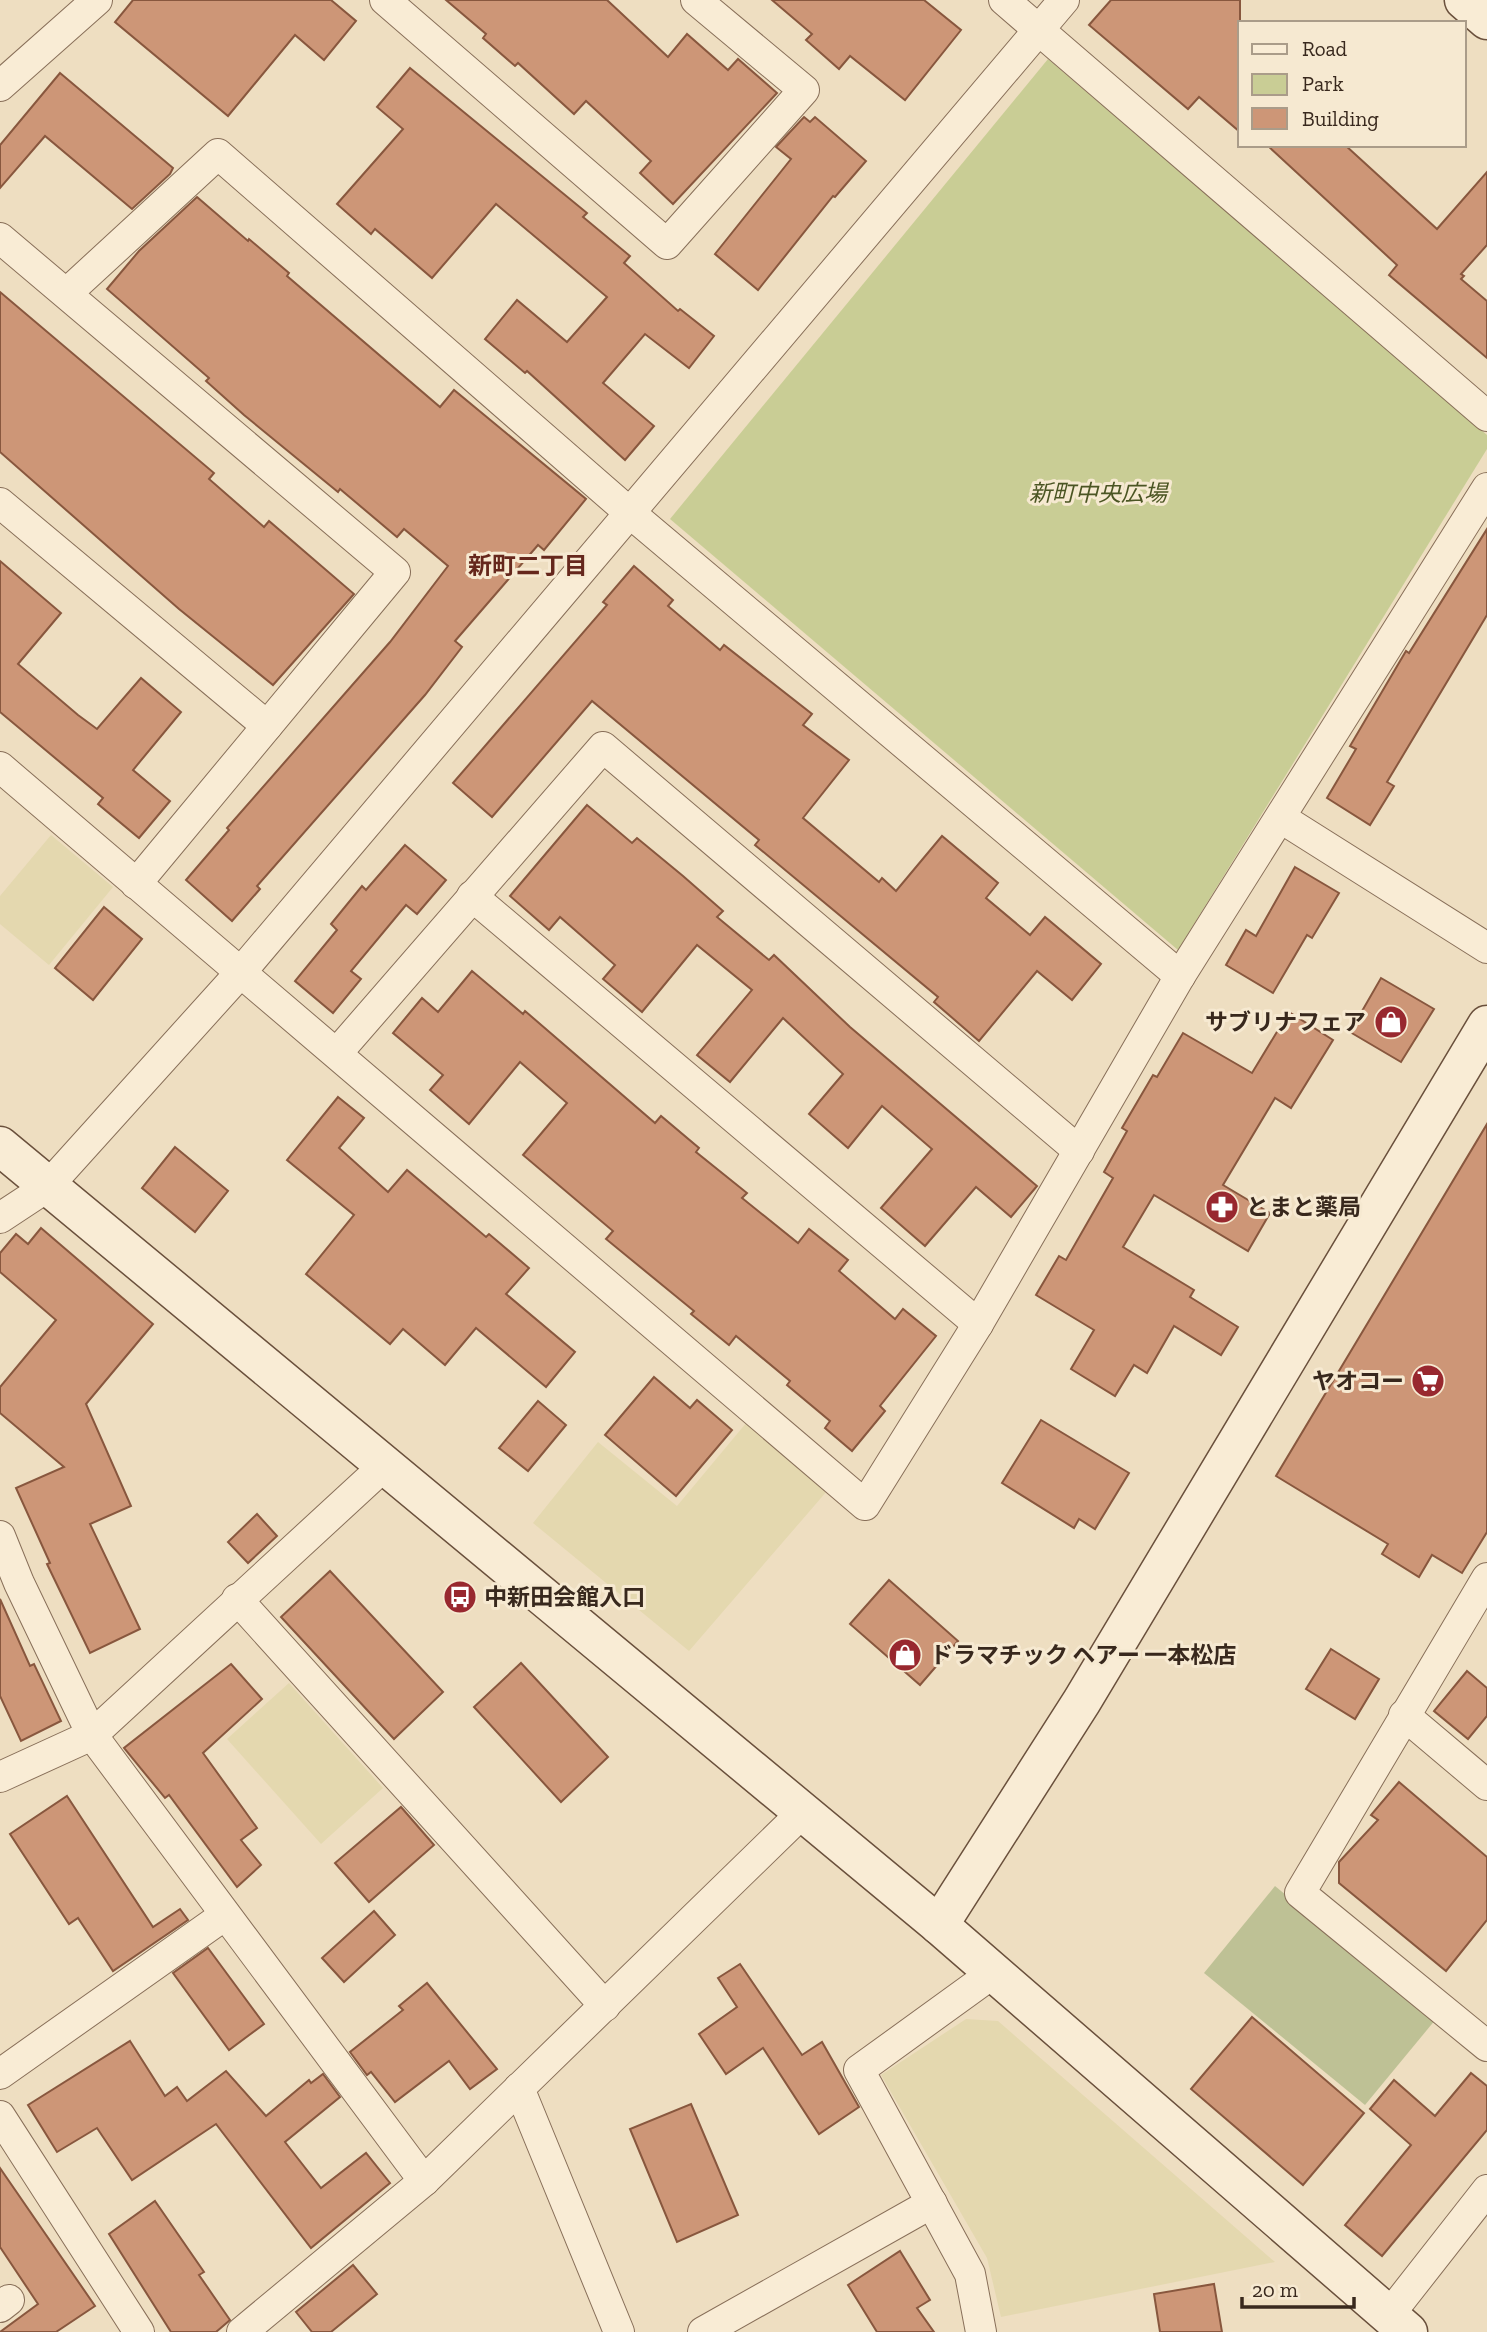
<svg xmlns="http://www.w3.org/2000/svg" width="1487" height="2332" font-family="'Zilla Slab','Noto Sans JP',serif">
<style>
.farmland{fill:#e4d8af}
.green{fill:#c9cd95}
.cemetery{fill:#bec195}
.building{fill:#cd9677;stroke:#88573e;stroke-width:2}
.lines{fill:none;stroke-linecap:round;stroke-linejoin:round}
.street-casing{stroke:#886f59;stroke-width:32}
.secondary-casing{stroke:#6a503c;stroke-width:41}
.street{stroke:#f9ecd5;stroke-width:30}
.secondary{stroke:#f9ecd5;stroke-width:38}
.labels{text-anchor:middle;stroke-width:6;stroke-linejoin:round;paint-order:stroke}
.park-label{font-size:23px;font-style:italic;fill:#4b5523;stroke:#f6e9d1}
.poi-label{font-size:23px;font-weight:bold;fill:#38281d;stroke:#f6e9d1;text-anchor:start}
.neighbourhood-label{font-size:24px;font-weight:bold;fill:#65271c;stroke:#f6e9d1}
</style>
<rect width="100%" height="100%" fill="#eedec1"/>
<g class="farmland">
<path d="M51,835L113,887L49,965L0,924V896Z"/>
<path d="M747,1422L827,1491L689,1651L533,1523L598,1442L677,1506Z"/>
<path d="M289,1683L383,1788L321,1844L227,1739Z"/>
<path d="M966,2019L998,2021L1275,2262L1001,2317L987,2258L881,2075Z"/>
</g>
<path class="green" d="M1048,59L1487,435V449L1178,950L670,519Z"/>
<path class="cemetery" d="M1275,1886L1436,2019L1365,2105L1204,1973Z"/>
<g class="building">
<path d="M133,0H331L356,21L324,60L295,35L228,116L115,22Z"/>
<path d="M446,0H607L668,57L687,34L728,70L738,59L777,93L673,204L640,173L651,161L586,101L574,114L518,63L515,66L483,38L486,34Z"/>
<path d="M772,0H924L961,30L905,100L850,56L839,69L806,40L812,34Z"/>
<path d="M1111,0H1240V132L1199,97L1188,109L1089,25Z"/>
<path d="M410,68L587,213L583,217L630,256L624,263L678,311L680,309L714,336L689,368L645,334L603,383L654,426L625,460L527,371L525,373L485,339L517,300L567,342L607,297L496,204L432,278L375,229L371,234L337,204L403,129L377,107Z"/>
<path d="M60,73L173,168L170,174L132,209L45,136L0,188V145Z"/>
<path d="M804,117L810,122L815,117L866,161L835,197L833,196L758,290L715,254L791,159L776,147Z"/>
<path d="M1267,145H1345L1437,229L1487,172V245L1461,274L1464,276L1461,279L1487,301V358L1389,275L1397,265Z"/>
<path d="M197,197L248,241L249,239L289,273L287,276L440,407L454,390L586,499L544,550L538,545L455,641L462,647L425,695L257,886L260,889L232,921L186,880L229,830L227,828L390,642L448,566L404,529L397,537L340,489L338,492L244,415L206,381L209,378L107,289L139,251Z"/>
<path d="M0,292L214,473L209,479L264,527L269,521L354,594L273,685L179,609L0,452Z"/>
<path d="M1487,529V615L1387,782L1394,786L1370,825L1327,798L1356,749L1350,746L1406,651L1409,653Z"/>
<path d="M0,561L61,613L18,664L78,715L97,729L141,678L181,712L133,770L170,801L139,838L98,804L103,798L0,712Z"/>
<path d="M634,566L673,600L668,606L720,650L724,645L812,714L803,725L849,760L803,818L879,882L882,878L896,891L942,836L998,883L986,898L1030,935L1045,917L1101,964L1072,1000L1037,971L979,1041L934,1002L938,997L755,845L759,840L592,701L492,817L453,783L607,605L603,602Z"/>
<path d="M587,805L632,843L637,838L683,876L723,911L717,917L769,960L774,955L850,1027L1037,1186L1011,1217L976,1187L925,1246L881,1208L932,1149L882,1106L848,1148L809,1114L843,1074L783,1018L730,1082L697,1055L752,990L697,945L642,1012L603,979L615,965L560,917L549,930L510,896Z"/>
<path d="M405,845L446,880L417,914L406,905L351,971L361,979L333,1013L295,981L337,930L331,924L362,886L366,890Z"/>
<path d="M1295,867L1339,893L1312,938L1307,935L1273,993L1226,965L1246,930L1256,936Z"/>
<path d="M104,907L142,939L93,1000L55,968Z"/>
<path d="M472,971L523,1014L525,1011L655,1123L661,1116L699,1148L696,1152L747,1193L742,1198L798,1243L809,1229L848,1260L839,1271L895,1319L903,1309L936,1336L880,1406L885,1411L852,1451L825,1428L830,1421L787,1385L790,1381L736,1336L729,1345L691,1314L694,1311L606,1239L613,1231L523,1155L567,1103L520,1062L469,1124L430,1090L443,1075L393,1033L422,998L438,1012Z"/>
<path d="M1381,978L1434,1009L1401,1062L1350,1032Z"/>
<path d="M1289,1012L1333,1040L1291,1108L1275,1098L1223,1185L1270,1213L1248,1251L1154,1195L1123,1247L1194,1290L1190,1297L1238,1327L1221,1355L1174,1326L1147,1373L1134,1365L1115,1396L1071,1369L1094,1330L1036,1295L1059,1256L1066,1260L1113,1178L1104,1172L1127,1131L1122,1128L1153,1075L1157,1077L1183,1033L1252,1073Z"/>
<path d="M338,1097L364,1118L339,1148L388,1192L407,1170L486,1237L489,1234L529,1268L506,1294L575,1352L546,1387L476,1328L445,1365L403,1329L390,1344L306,1274L354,1215L287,1160Z"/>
<path d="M1487,1124V1532L1462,1573L1432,1555L1419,1577L1382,1554L1388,1544L1276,1476Z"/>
<path d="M175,1147L228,1191L195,1232L142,1188Z"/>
<path d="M41,1228L153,1324L86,1404L131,1506L90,1524L140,1629L90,1653L47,1564L50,1563L16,1488L64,1467L0,1413V1387L56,1320L0,1272V1253L16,1234L28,1244Z"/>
<path d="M654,1377L690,1408L697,1400L732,1430L676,1496L605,1435Z"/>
<path d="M538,1401L566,1425L528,1471L499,1448Z"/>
<path d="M1041,1420L1129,1473L1095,1529L1079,1519L1074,1528L1002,1483Z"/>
<path d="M257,1514L277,1536L248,1563L228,1542Z"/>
<path d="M330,1571L443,1692L394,1739L281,1617Z"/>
<path d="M889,1580L958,1641L920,1685L850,1624Z"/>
<path d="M0,1599L30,1666L34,1664L61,1721L21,1741L0,1696Z"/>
<path d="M1331,1649L1379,1679L1355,1719L1306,1689Z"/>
<path d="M521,1663L608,1757L561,1802L474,1707Z"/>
<path d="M231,1664L262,1699L203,1753L257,1828L241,1840L261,1865L237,1887L169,1795L165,1798L124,1748Z"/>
<path d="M1467,1671L1487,1688V1716L1468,1739L1434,1711Z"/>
<path d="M1399,1782L1487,1857V1920L1446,1971L1339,1883V1862L1378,1820L1371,1815Z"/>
<path d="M67,1796L153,1927L180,1909L188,1920L113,1971L78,1918L69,1924L10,1834Z"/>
<path d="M401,1807L434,1845L369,1902L335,1863Z"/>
<path d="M374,1911L395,1935L344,1982L322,1958Z"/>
<path d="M208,1948L264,2024L229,2050L173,1973Z"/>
<path d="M740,1964L802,2055L822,2042L859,2107L819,2134L763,2048L726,2074L699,2034L737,2007L718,1978Z"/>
<path d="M427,1983L497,2069L470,2089L449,2061L395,2102L371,2072L367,2075L350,2052L403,2010L399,2006Z"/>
<path d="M1252,2017L1364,2113L1303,2185L1191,2089Z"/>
<path d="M130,2041L165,2096L177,2087L187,2101L226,2071L266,2116L309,2080L311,2083L323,2074L340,2097L285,2142L321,2188L366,2153L390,2183L311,2248L216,2124L132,2180L97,2128L57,2152L28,2105Z"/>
<path d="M1471,2073L1487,2086V2130L1382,2256L1345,2225L1411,2145L1370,2109L1394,2080L1435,2116Z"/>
<path d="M691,2104L738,2215L677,2242L630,2129Z"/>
<path d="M0,2168L95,2306L56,2332H0L38,2304L0,2247Z"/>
<path d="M155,2201L204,2272L199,2275L230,2320L216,2332H171L109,2234Z"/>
<path d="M900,2251L930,2300L917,2308L934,2332H877L848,2285Z"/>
<path d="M353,2265L377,2294L331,2332H312L296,2312Z"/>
<path d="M1214,2284L1222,2332H1160L1154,2294Z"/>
</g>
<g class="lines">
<defs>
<g id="street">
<path d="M385,0L667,244L804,90L696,0"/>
<path d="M1004,0L1487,416"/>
<path d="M0,86L97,0"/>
<path d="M0,238L395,572L136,884"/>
<path d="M67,293L218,154L630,513L1180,976"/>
<path d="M0,503L267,726"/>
<path d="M0,767L865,1505L978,1324L1180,976L1487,488"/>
<path d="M1281,818L1487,948"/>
<path d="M472,896L978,1324"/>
<path d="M337,1053L603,747L1079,1151"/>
<path d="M0,1218L47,1187L241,972L1064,0"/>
<path d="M0,1536L19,1583L92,1735L424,2181"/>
<path d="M1487,1578L1300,1893L1487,2046"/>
<path d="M237,1599L605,2006"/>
<path d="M1404,1715L1487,1785"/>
<path d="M0,1777L92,1735L384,1466"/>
<path d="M0,2074L225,1915"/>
<path d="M519,2088L619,2332"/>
<path d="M0,2116L139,2332"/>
<path d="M0,2307L9,2300"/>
<path d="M1389,2315L1487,2190"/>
<path d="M242,2332L424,2181L802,1813"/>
<path d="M703,2332L932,2203"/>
<path d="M981,2332L970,2274L859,2070L993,1973"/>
</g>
<g id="secondary">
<path d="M1464,0L1487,20"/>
<path d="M0,1146L939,1925L1408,2332"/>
<path d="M939,1925L1082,1701L1487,1025"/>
</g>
</defs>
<use href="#street" class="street-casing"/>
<use href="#secondary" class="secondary-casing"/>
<use href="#street" class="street"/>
<use href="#secondary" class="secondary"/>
</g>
<defs>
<symbol id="shop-disc" viewBox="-11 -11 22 22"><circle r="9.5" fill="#98282f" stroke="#f6e9d1"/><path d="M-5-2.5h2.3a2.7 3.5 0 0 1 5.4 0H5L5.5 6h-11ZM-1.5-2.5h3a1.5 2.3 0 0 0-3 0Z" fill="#fff"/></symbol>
<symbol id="pharmacy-disc" viewBox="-11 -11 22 22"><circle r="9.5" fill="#98282f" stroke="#f6e9d1"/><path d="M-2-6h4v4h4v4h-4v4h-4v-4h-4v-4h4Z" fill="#fff"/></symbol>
<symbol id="supermarket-disc" viewBox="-11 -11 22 22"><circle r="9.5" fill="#98282f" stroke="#f6e9d1"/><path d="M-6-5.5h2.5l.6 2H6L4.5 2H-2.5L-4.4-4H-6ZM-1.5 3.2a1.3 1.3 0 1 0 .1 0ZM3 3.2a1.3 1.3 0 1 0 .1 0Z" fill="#fff"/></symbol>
<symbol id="bus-disc" viewBox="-11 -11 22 22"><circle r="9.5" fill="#98282f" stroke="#f6e9d1"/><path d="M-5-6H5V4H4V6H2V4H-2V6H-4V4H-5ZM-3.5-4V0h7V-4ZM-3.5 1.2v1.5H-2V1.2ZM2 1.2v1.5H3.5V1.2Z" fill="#fff"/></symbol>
</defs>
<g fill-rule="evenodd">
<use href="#shop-disc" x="1372" y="1003" width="38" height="38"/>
<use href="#pharmacy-disc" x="1203" y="1188" width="38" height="38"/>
<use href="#supermarket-disc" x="1409" y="1362" width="38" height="38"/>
<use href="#bus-disc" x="441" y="1578" width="38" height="38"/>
<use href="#shop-disc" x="886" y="1636" width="38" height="38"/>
</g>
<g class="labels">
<g class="park-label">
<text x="1098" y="501">新町中央広場</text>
</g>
<g class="poi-label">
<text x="1366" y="1030" text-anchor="end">サブリナフェア</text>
<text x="1246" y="1215">とまと薬局</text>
<text x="1404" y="1389" text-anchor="end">ヤオコー</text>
<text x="484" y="1605">中新田会館入口</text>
<text x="930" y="1663">ドラマチック ヘアー 一本松店</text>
</g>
<g class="neighbourhood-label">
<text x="528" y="574">新町二丁目</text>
</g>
</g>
<rect x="1238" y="21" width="228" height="126" fill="#f6e9d1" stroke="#aa9c89" stroke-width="2"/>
<rect x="1252" y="44" width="35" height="10" fill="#f9ecd5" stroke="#aa9c89" stroke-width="2"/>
<text x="1302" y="56" font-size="21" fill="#38281d">Road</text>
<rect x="1252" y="74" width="35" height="21" fill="#c9cd95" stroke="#aa9c89" stroke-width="2"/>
<text x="1302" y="91" font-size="21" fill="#38281d">Park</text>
<rect x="1252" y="108" width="35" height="21" fill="#cd9677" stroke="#aa9c89" stroke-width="2"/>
<text x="1302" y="126" font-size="21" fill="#38281d">Building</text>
<path d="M1242 2297v10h112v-10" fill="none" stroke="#38281d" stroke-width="3.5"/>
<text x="1252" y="2297" font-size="21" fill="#38281d" stroke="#f6e9d1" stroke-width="5" paint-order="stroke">20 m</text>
</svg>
